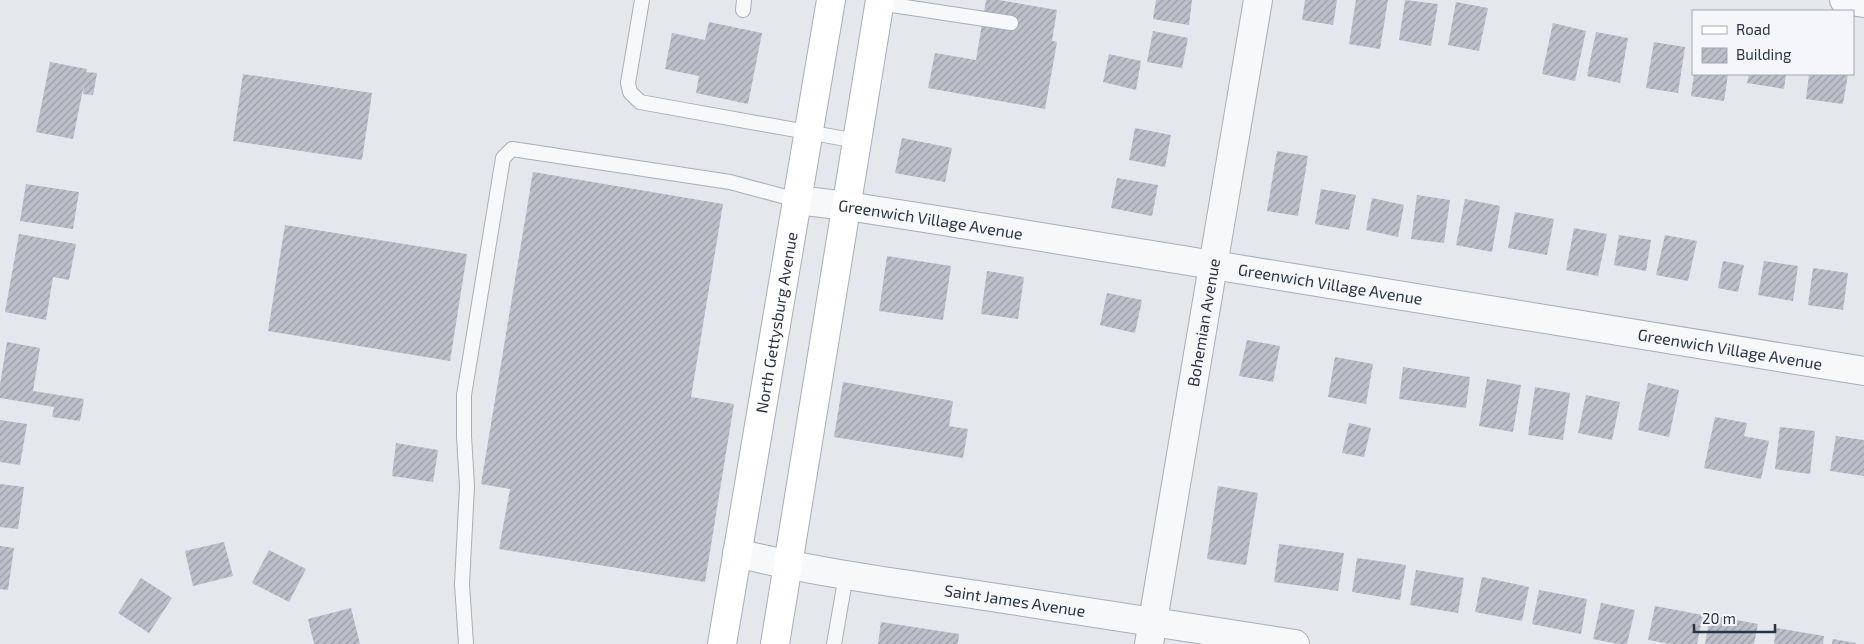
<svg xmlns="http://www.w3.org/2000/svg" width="1864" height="644" font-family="'Exo 2',sans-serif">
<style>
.building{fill:url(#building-hatch)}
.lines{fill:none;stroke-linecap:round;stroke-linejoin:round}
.service-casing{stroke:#a9aeb7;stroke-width:16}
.minor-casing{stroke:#a9aeb7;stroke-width:30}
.secondary-casing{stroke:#a9aeb7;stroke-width:30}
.service{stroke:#f7f8fa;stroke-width:14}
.minor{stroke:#f7f8fa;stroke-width:28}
.secondary{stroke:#fff;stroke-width:28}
.labels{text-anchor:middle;stroke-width:4;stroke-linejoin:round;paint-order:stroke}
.street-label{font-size:16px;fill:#2b3445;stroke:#f4f6f9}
</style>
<defs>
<pattern id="building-hatch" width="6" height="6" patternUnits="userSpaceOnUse" patternTransform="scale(1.25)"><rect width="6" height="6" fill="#bbc0ca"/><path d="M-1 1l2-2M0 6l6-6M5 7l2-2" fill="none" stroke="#989da6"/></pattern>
</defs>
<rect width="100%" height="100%" fill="#e4e7ec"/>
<g class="building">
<path d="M986,0H999L1057,10L1052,41L1057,42L1045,109L928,88L935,53L976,60Z"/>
<path d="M1156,0H1192L1189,25L1153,19Z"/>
<path d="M1305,0H1337L1333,25L1302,20Z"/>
<path d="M1356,0H1388L1380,49L1349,44Z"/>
<path d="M1405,0L1438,4L1431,46L1399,40Z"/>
<path d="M1456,2L1488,8L1479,51L1448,45Z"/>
<path d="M709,22L762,33L748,104L696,93L699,76L665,69L672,33L705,40Z"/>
<path d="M1553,23L1586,31L1575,81L1542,74Z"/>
<path d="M1153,31L1188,38L1182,68L1147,62Z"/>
<path d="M1596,32L1628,38L1620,83L1587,76Z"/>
<path d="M1654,42L1685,47L1678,93L1646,88Z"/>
<path d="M1109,54L1141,61L1136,90L1103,82Z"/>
<path d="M50,62L87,69L86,72L97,73L93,95L83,94L84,84L73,139L36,132Z"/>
<path d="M243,74L372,93L362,160L233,141Z"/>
<path d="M1694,74H1728L1724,101L1691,96Z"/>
<path d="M1749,74H1786L1784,89L1747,83Z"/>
<path d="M1809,74H1848L1843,104L1806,99Z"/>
<path d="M1135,128L1171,135L1165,167L1129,160Z"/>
<path d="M902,138L952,148L945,182L895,173Z"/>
<path d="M1277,151L1308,156L1298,216L1267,211Z"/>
<path d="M533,172L723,204L691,397L734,404L705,582L499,549L510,489L481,484Z"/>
<path d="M1117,178L1158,185L1152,216L1111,208Z"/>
<path d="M26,184L79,192L73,229L20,221Z"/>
<path d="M1321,189L1356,195L1349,230L1315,224Z"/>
<path d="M1417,195L1450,200L1444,243L1411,239Z"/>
<path d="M1372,198L1404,205L1398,237L1366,230Z"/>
<path d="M1465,199L1500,206L1492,252L1456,245Z"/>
<path d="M1515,212L1554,219L1547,255L1508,248Z"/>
<path d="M285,225L467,254L450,361L268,331Z"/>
<path d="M1574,228L1607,234L1598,276L1566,270Z"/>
<path d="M19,234L76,244L69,280L53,277L46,320L5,312Z"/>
<path d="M1619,235L1651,240L1646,271L1614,265Z"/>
<path d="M1665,235L1697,241L1688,281L1656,275Z"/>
<path d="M887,256L951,266L943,320L879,311Z"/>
<path d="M1723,261L1744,265L1738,292L1718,288Z"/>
<path d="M1764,261L1798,266L1793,301L1758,295Z"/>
<path d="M1813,268L1848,273L1843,310L1808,305Z"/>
<path d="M987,271L1024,277L1018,319L981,314Z"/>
<path d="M1107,293L1142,300L1135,333L1100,325Z"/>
<path d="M1247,340L1280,346L1273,382L1239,376Z"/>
<path d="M7,342L40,348L33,391L84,399L80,421L52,417L54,407L0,398V385Z"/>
<path d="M1335,357L1373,364L1366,404L1328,397Z"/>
<path d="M1403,367L1470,377L1466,408L1399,399Z"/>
<path d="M1487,379L1521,385L1513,432L1479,426Z"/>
<path d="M843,382L953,401L949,426L968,429L963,458L834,437Z"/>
<path d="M1648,383L1679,390L1669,437L1638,430Z"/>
<path d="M1535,387L1570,393L1563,440L1528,435Z"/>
<path d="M1586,395L1620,402L1612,440L1578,433Z"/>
<path d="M1715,417L1747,423L1744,436L1769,441L1761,479L1704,468Z"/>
<path d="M0,420L27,424L20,465L0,462Z"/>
<path d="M1349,423L1371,428L1364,457L1342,453Z"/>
<path d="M1780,427L1815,431L1810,474L1775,469Z"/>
<path d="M1836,436L1864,440V476L1830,471Z"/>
<path d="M396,443L438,450L433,482L392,476Z"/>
<path d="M0,484L24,487L18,529L0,527Z"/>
<path d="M1218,486L1258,493L1246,565L1207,559Z"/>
<path d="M224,542L233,576L193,586L185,551Z"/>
<path d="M1279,544L1344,553L1338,591L1274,582Z"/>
<path d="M0,546L14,548L8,590L0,589Z"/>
<path d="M269,550L306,569L289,602L252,583Z"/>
<path d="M1357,558L1406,565L1400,600L1352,592Z"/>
<path d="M1416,570L1464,578L1458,613L1410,605Z"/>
<path d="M1482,577L1529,587L1522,621L1475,612Z"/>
<path d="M141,578L172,598L149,633L118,613Z"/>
<path d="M1539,590L1587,599L1581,634L1532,624Z"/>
<path d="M1601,603L1635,610L1627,644H1618L1593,639Z"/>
<path d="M1655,606L1703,615L1697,644H1670L1648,640Z"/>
<path d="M351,608L360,644H314L308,619Z"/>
<path d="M1710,615L1758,624L1754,644H1705Z"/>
<path d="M881,622L959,634L958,644H878Z"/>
<path d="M1776,628L1824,636L1823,644H1774Z"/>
<path d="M1833,639L1856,643V644H1832Z"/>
</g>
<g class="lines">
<defs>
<g id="service">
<path d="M642,0L628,83L630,92L640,102L857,141"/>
<path d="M879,3L1011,23"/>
<path d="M743,10L744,0"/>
<path d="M466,644L462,584L467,486L464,436V395L503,158L512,149L730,182L797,200"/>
<path d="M834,644L846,575"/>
</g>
<g id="minor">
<path d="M1844,0L1864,3"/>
<path id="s1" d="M797,200L847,206L937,220L1864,371"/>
<path id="s2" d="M737,553C821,574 906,584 991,597C1093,612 1194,628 1295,644"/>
<path id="s3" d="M1149,644L1258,0"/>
</g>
<g id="secondary">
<path id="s4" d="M722,644L831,0"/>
<path d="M775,644L880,0"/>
</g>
</defs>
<use href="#service" class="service-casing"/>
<use href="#minor" class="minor-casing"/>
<use href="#secondary" class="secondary-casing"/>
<use href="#service" class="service"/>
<use href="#minor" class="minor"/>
<use href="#secondary" class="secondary"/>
</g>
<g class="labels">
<g class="street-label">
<text dy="6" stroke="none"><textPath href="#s1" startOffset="135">Greenwich Village Avenue</textPath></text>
<text dy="6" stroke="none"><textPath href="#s1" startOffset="540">Greenwich Village Avenue</textPath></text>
<text dy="6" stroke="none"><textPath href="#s4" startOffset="326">North Gettysburg Avenue</textPath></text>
<text dy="6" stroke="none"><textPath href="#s3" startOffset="326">Bohemian Avenue</textPath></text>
<text dy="6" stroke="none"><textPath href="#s1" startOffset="945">Greenwich Village Avenue</textPath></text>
<text dy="6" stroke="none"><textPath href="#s2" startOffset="282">Saint James Avenue</textPath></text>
</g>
</g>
<rect x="1692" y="10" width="162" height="65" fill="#f4f6f9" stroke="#a4a8b1"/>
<rect x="1702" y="26" width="25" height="8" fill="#ffffff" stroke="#a4a8b1"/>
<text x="1736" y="35" font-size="15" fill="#2b3445">Road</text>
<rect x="1702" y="48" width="25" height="15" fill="url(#building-hatch)" stroke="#a4a8b1"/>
<text x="1736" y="60" font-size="15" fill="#2b3445">Building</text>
<path d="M1694 624v8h81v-8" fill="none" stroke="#2b3445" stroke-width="2.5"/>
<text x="1702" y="624" font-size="15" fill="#2b3445" stroke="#f4f6f9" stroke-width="4" paint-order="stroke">20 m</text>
</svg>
